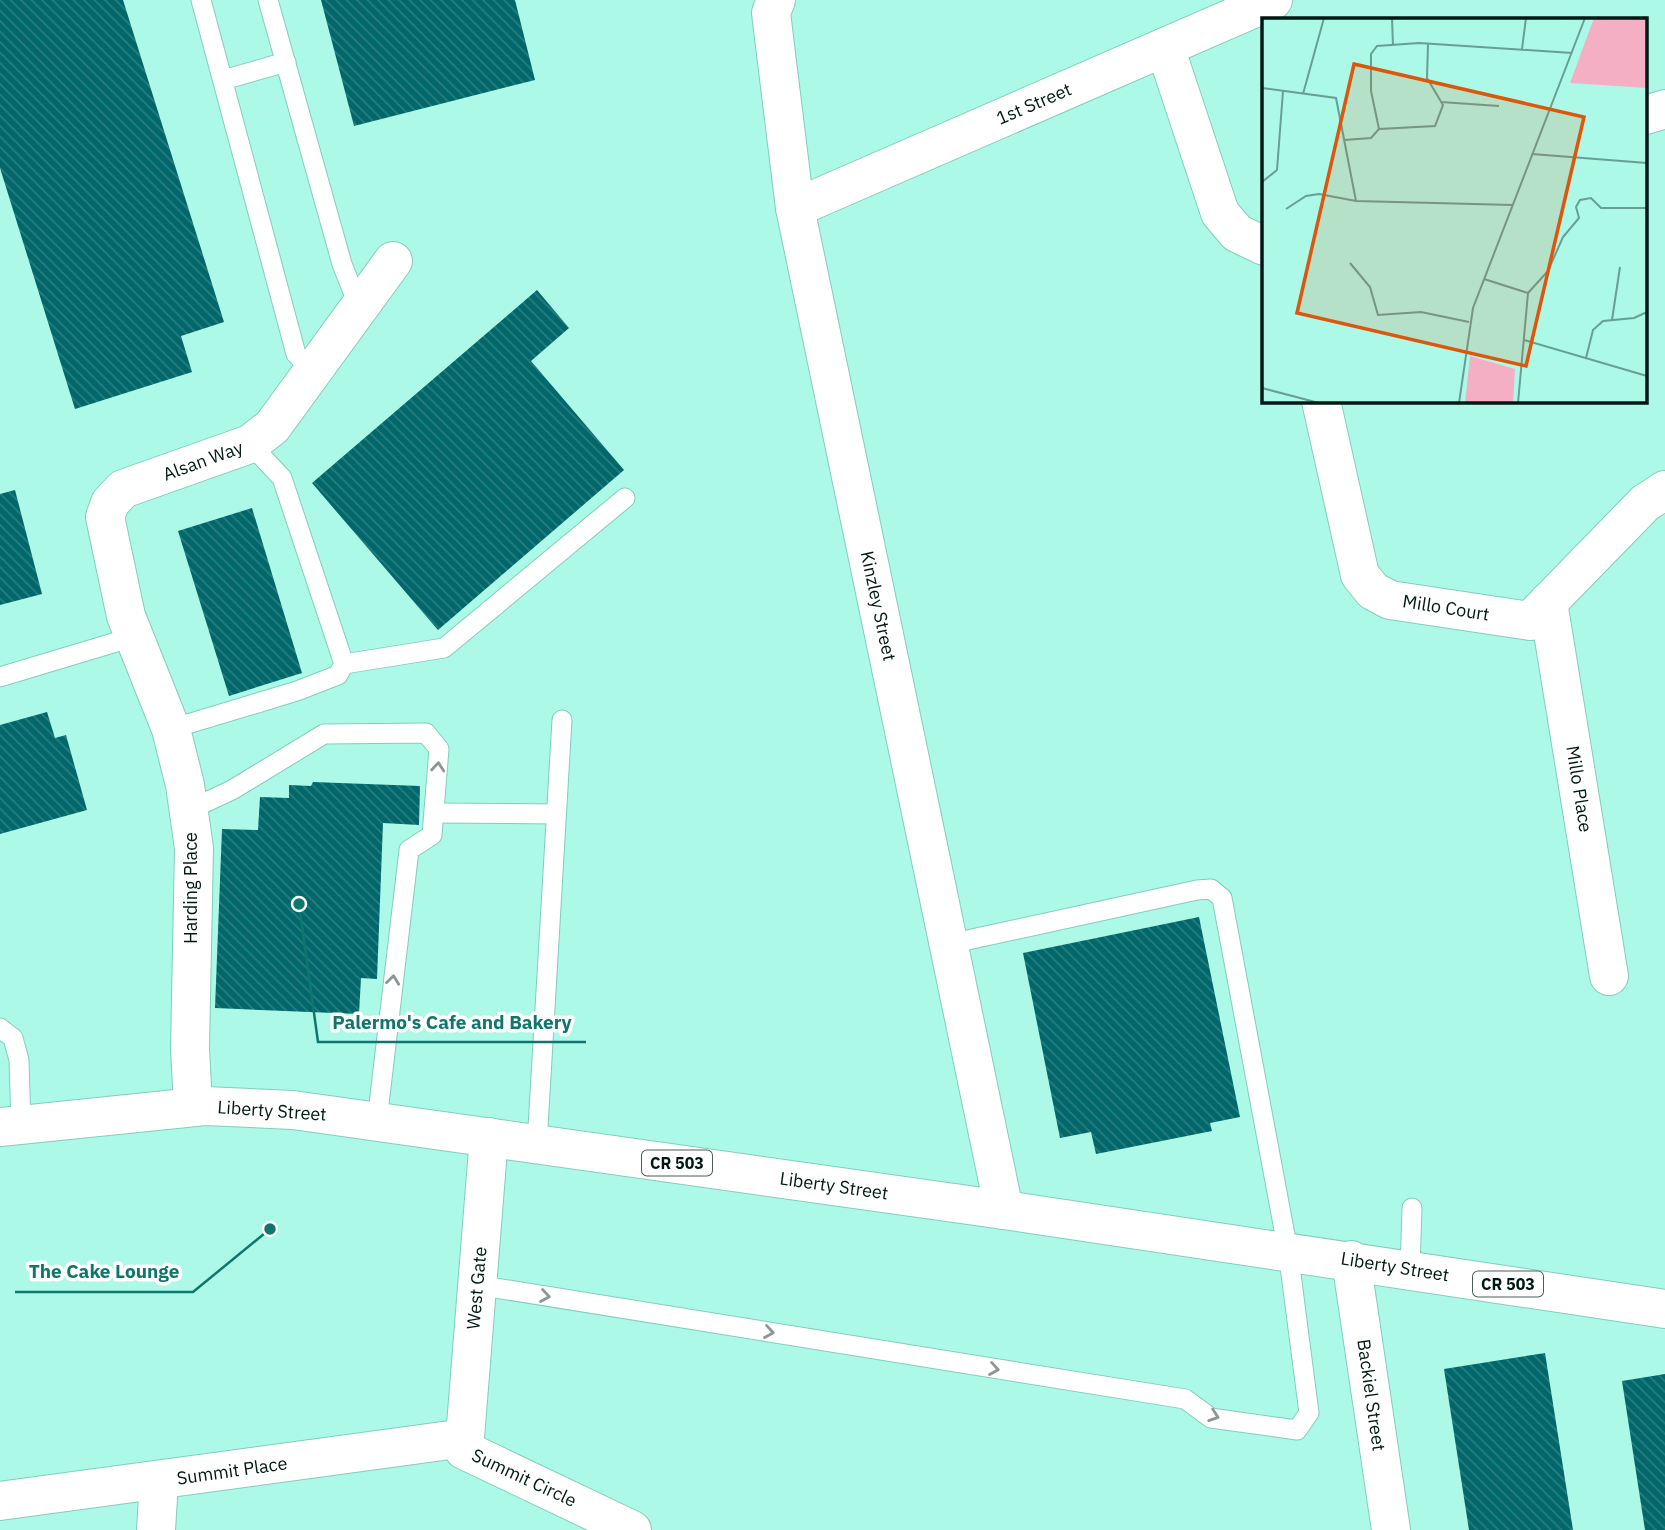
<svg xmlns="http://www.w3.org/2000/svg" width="1665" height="1530" font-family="'IBM Plex Sans',sans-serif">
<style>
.building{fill:url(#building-back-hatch)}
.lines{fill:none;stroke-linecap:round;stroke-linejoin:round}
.lane-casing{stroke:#82cdbc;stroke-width:21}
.street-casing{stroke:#82cdbc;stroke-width:40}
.primary-casing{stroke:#82cdbc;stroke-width:40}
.lane{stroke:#fff;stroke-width:19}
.street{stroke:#fff;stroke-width:38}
.primary{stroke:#fff;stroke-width:38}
.oneway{stroke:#8c9795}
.labels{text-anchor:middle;stroke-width:7;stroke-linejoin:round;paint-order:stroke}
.shield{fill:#fff;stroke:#4c5d5a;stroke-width:2}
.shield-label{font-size:16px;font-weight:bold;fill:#001813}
.street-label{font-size:18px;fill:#001813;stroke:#fff}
.inset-road{fill:none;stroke:#689f93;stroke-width:2}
.view{fill:#dc560c;fill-opacity:0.15;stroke:#dc560c;stroke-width:3.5}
.inset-edge{fill:none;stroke:#001813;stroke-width:3.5}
.leader{fill:none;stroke:#0f766e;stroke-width:2.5}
.callout-dot{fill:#0f766e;stroke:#fff;stroke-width:2.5}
.callout-label{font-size:19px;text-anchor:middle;font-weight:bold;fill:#0f766e;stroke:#fff;stroke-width:7;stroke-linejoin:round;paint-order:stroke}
</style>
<defs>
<pattern id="building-back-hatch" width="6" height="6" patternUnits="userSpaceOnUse" patternTransform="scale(1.75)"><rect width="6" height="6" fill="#00676a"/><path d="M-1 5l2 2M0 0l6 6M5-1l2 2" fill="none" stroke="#2c7c7e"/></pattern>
</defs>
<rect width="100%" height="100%" fill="#adf9e8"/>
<g class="building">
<path d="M0,0H123L224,322L181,336L192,372L75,409L0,168Z"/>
<path d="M321,0H515L535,80L354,126Z"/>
<path d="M537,290L569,328L531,361L624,470L438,630L312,483Z"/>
<path d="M15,490L42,594L0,605V494Z"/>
<path d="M252,508L302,673L229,696L178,531Z"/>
<path d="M47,712L55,738L66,735L87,810L0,834V725Z"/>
<path d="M313,782L420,786L419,825L383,823L377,979L361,978L359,1014L215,1008L222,829L258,830L260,797L289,798V785L311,786Z"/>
<path d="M1199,917L1240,1117L1210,1123L1212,1131L1096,1154L1091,1132L1060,1138L1023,953Z"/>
<path d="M1545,1353L1573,1530H1469L1444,1369Z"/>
<path d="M1665,1374V1530H1645L1622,1381Z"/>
</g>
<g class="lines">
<defs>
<g id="lane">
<path d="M201,0L296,354L313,371"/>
<path d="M268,0L342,264L359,307"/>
<path d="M223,80L286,62"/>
<path d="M344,664L444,648L625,498"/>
<path d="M0,677L133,637"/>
<path d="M171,729L297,691L338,675L344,664L282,478L250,444"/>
<path d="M189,810L232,790L324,734L426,733L439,749L432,835L409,850L377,1121"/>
<path d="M434,813L556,814"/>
<path d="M0,1028L13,1038L19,1060L21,1125"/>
<path d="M537,1144L562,720"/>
<path d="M1410,1269L1412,1208"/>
<path d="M477,1285L1185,1399L1211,1418L1297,1430L1309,1413L1288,1251L1222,898L1211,889L1197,890L949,944"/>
</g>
<g id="street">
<path d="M776,0L771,13L795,208L1004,1210"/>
<path d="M1165,47L1220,213L1237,233L1264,246"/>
<path d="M1646,115L1665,109"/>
<path d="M795,208L1273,0"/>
<path d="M1321,401L1360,575L1373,591L1390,600L1530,621L1645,503L1665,490"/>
<path d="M1548,602L1609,976"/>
<path d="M193,1107L190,1048L194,848L185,785L171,729L126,616L105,517L110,503L123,489L250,444L272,427L393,261"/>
<path d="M489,1137L464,1450L632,1530"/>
<path d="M1351,1260L1391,1530"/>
<path d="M0,1501L465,1438"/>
<path d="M156,1530L159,1481"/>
</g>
<path id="primary" d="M0,1127L205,1106L293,1110L1004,1210L1665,1309"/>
</defs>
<use href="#lane" class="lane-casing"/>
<use href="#street" class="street-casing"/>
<use href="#primary" class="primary-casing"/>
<use href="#lane" class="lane"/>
<use href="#street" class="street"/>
<use href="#primary" class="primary"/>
</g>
<defs><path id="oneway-chevron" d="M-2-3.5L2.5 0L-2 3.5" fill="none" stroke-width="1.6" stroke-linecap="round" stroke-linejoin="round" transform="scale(1.75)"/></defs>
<g class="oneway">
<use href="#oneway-chevron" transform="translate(438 767) rotate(-85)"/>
<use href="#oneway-chevron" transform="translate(393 980) rotate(-83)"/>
<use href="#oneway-chevron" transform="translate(545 1296) rotate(9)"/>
<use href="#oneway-chevron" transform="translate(769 1332) rotate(9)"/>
<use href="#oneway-chevron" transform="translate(994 1369) rotate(9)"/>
<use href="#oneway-chevron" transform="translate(1214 1416) rotate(19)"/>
</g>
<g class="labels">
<g class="shield">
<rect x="642" y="1150.5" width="70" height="25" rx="5"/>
<rect x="1473" y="1271.5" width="70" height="25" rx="5"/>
</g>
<g class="shield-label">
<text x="677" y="1169">CR 503</text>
<text x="1508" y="1290">CR 503</text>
</g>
<g class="street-label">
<text transform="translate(1034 104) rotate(-23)" y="6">1st Street</text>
<text transform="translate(203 461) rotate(-20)" y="6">Alsan Way</text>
<text transform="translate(878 606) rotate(78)" y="6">Kinzley Street</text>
<text transform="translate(1446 608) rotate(9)" y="6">Millo Court</text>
<text transform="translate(1579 789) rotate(81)" y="6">Millo Place</text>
<text transform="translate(191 888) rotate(-90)" y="6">Harding Place</text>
<text transform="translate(272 1111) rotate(4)" y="6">Liberty Street</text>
<text transform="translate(834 1186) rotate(8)" y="6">Liberty Street</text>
<text transform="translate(1395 1267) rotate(9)" y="6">Liberty Street</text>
<text transform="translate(477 1288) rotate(-85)" y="6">West Gate</text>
<text transform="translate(1371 1395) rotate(82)" y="6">Backiel Street</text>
<text transform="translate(232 1471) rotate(-8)" y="6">Summit Place</text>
<text transform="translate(524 1478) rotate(25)" y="6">Summit Circle</text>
</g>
</g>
<g transform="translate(1262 18)">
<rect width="385" height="385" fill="#adf9e8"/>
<path d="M332,0H385V70L308,65ZM208,338L253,351L251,385H203Z" fill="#f4afc5"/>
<path class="inset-road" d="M130,0L131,28M260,31L264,0M0,70L74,80L94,183M41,76L62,0M179,84L237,88M117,111L109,73V36L115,28L157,25L310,35M117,111L173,108L181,87L165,60L166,26M82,122L109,120L117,111M270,136L385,145M0,164L15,152L21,73M24,191L44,178L57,176L94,183L251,187M88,245L108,269L116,297L159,294L207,304M222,261L266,275M266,275L286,253L301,219L317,200L314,189L318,182L329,180L339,190H385M350,302L358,249M262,322L385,358M324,340L331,312L341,303L372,300L385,294M0,370L57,385M197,385L211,290L323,0M256,385L266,275"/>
<path class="view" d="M92,46L322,99L264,348L35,295Z"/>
<rect width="385" height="385" class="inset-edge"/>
</g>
<path class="leader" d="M299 904L318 1042H586M270 1229L193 1292H15"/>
<g class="callout-dot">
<circle cx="299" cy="904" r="7"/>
<circle cx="270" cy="1229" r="7"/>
</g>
<g class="callout-label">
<text x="452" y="1029">Palermo's Cafe and Bakery</text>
<text x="104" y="1278">The Cake Lounge</text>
</g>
</svg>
